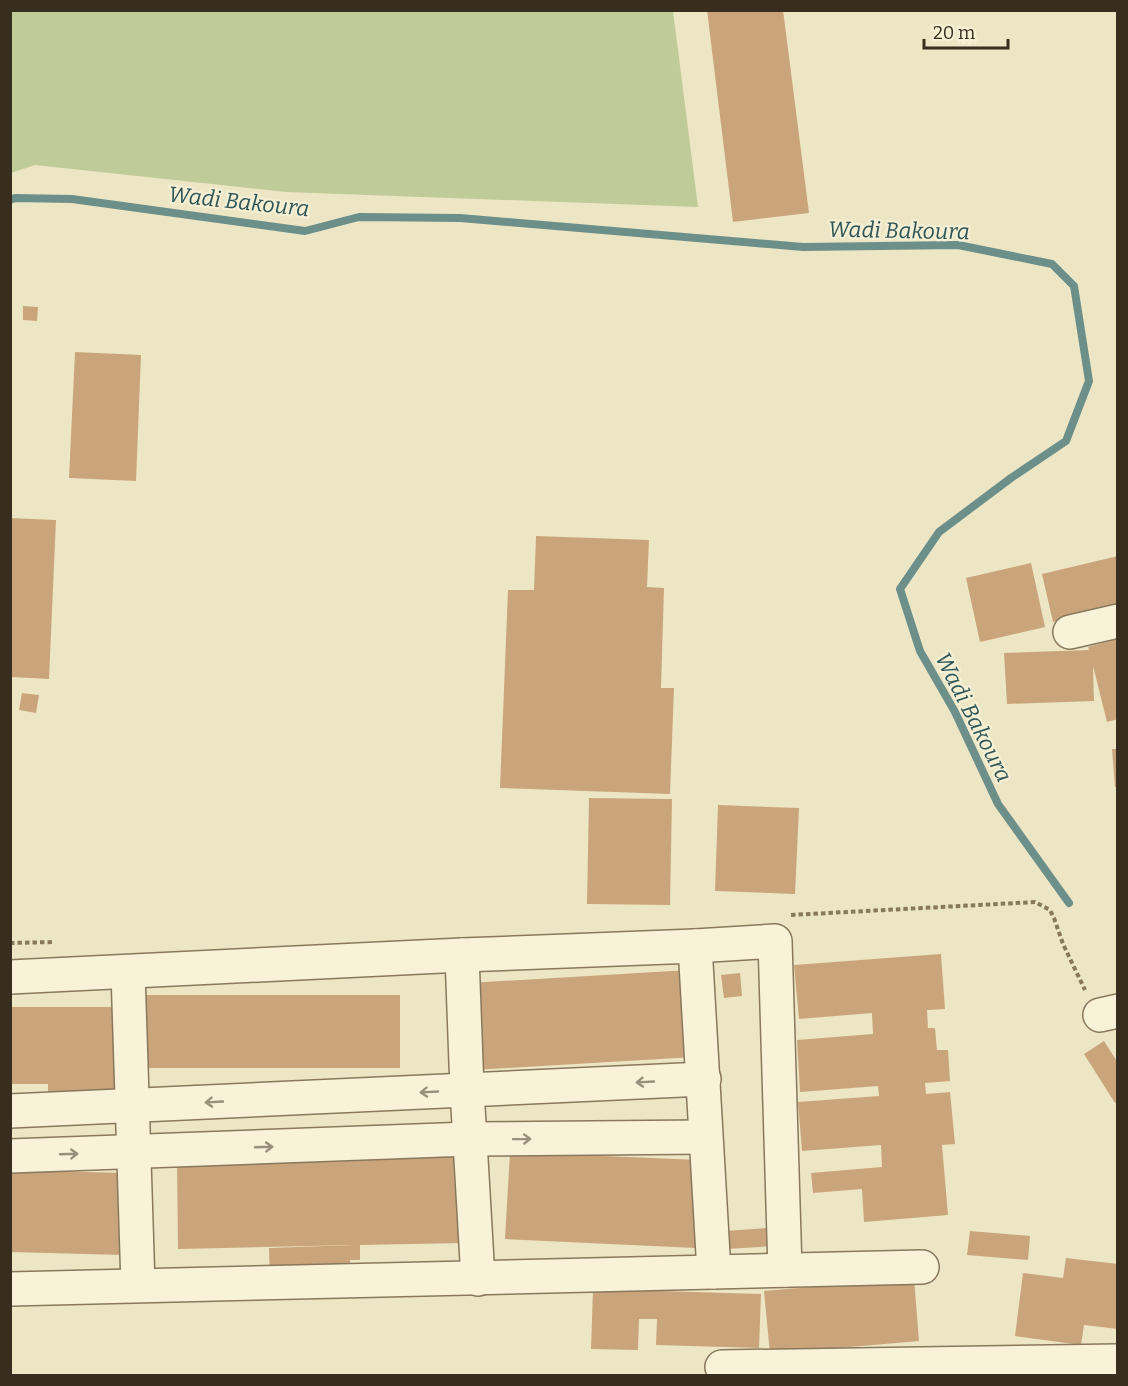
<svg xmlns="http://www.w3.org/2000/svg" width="1128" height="1386" font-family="Bitter,serif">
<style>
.green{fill:#bfcb99}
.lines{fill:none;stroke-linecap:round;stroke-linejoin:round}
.stream{stroke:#6d8f8a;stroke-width:8}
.building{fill:#caa57c}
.minor-casing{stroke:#88785c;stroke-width:36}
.path{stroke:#88785c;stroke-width:4;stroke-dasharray:4.5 3;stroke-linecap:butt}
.minor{stroke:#f8f2d8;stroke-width:33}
.oneway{stroke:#98907c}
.labels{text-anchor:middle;stroke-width:4.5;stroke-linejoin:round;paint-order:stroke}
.water-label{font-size:22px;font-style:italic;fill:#2f5557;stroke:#f5efd4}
</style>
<rect width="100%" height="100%" fill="#ede6c5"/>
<path class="green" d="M11,10L673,11L698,207L286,192L35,165L11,173Z"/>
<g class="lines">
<path class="stream" d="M10,200L15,198L72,199L305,231L359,217L460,218L803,247L958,245L1052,264L1074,286L1089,381L1066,441L1011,478L939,532L900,589L920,651L955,712L998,804L1069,903"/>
</g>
<g class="building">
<path d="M707,10H783L809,213L733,222Z"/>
<path d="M23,306L38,307L37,321L23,320Z"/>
<path d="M75,352L141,355L136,481L69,478Z"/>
<path d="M10,518L56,520L49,679L10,677Z"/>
<path d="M536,536L649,540L647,587L664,588L661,688H674L670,794L500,788L508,590H534Z"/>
<path d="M1118,556V607L1053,622L1042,574Z"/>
<path d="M1031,563L1045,627L980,642L966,578Z"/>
<path d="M1118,639V719L1107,722L1093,666L1094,701L1007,704L1004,653L1089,650L1088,647Z"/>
<path d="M22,693L39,695L36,713L19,710Z"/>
<path d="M1112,749H1118V787H1115Z"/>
<path d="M589,798L672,799L670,905L587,904Z"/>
<path d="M718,805L799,808L795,894L715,891Z"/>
<path d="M941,954L945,1009L927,1010L928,1028H935L937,1050H948L950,1081L925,1083L926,1094L950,1092L955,1144L942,1145L948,1215L864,1222L862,1189L813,1193L811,1173L882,1167L881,1145L802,1151L798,1102L879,1096L878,1086L800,1092L797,1040L873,1034L872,1013L799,1019L794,965Z"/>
<path d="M689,970L694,1057L473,1070L468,983Z"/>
<path d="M740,973L742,996L724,998L721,975Z"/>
<path d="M141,995H400V1068H138V1102L48,1101V1084H10V1007H126Z"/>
<path d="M1104,1041L1118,1063V1102L1115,1103L1084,1054Z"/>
<path d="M510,1152L699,1160L695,1248L505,1239Z"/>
<path d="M461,1154L463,1243L360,1245V1260H350L351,1280L270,1282L269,1248L355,1245L178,1249L177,1161Z"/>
<path d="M10,1170L126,1173L123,1255L10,1252Z"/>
<path d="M766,1228V1240L775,1239L776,1246L726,1249L725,1231Z"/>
<path d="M970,1231L1030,1236L1028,1260L967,1255Z"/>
<path d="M1066,1258L1118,1264V1329L1084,1325L1081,1345L1015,1336L1023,1273L1063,1278Z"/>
<path d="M914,1278L919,1341L770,1354L764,1291Z"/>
<path d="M593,1289L761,1294L759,1348L656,1345L657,1319H639L638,1350L591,1349Z"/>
</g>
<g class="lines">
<defs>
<g id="minor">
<path d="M1070,632L1118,621"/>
<path d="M695,946L775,941L785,1270"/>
<path d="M462,955L467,1090L478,1279"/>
<path d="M128,972L138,1285"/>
<path d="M10,977L462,955L695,946L714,1272"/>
<path d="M1100,1015L1118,1011"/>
<path d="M10,1111L704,1079"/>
<path d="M10,1156L469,1139L705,1137"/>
<path d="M10,1289L922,1267"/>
<path d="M722,1367L1118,1361"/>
</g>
</defs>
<use href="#minor" class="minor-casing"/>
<g class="path">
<path d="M791,915L1035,902L1050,910L1054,918L1063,944L1085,990"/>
<path d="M10,943L55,942"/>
</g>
<use href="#minor" class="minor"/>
</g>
<defs><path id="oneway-shaft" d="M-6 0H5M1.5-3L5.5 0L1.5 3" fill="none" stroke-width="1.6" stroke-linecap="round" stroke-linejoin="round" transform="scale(1.5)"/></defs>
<g class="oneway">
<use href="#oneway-shaft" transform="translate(645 1082) rotate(177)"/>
<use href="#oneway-shaft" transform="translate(429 1092) rotate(177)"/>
<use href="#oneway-shaft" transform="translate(214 1102) rotate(177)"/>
<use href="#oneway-shaft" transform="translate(522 1139) rotate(-1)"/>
<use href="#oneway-shaft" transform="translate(264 1147) rotate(-2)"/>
<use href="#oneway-shaft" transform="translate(69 1154) rotate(-2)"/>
</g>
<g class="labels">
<g class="water-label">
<text transform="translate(239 201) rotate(6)" y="8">Wadi Bakoura</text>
<text transform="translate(899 230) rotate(1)" y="8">Wadi Bakoura</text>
<text transform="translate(974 717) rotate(63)" y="8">Wadi Bakoura</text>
</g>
</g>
<rect width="1128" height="1386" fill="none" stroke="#382e1f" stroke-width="24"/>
<path d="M924 39v9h84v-9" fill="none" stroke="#382e1f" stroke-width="3"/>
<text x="933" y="39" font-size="18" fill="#382e1f" stroke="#f5efd4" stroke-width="4.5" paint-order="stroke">20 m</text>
</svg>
